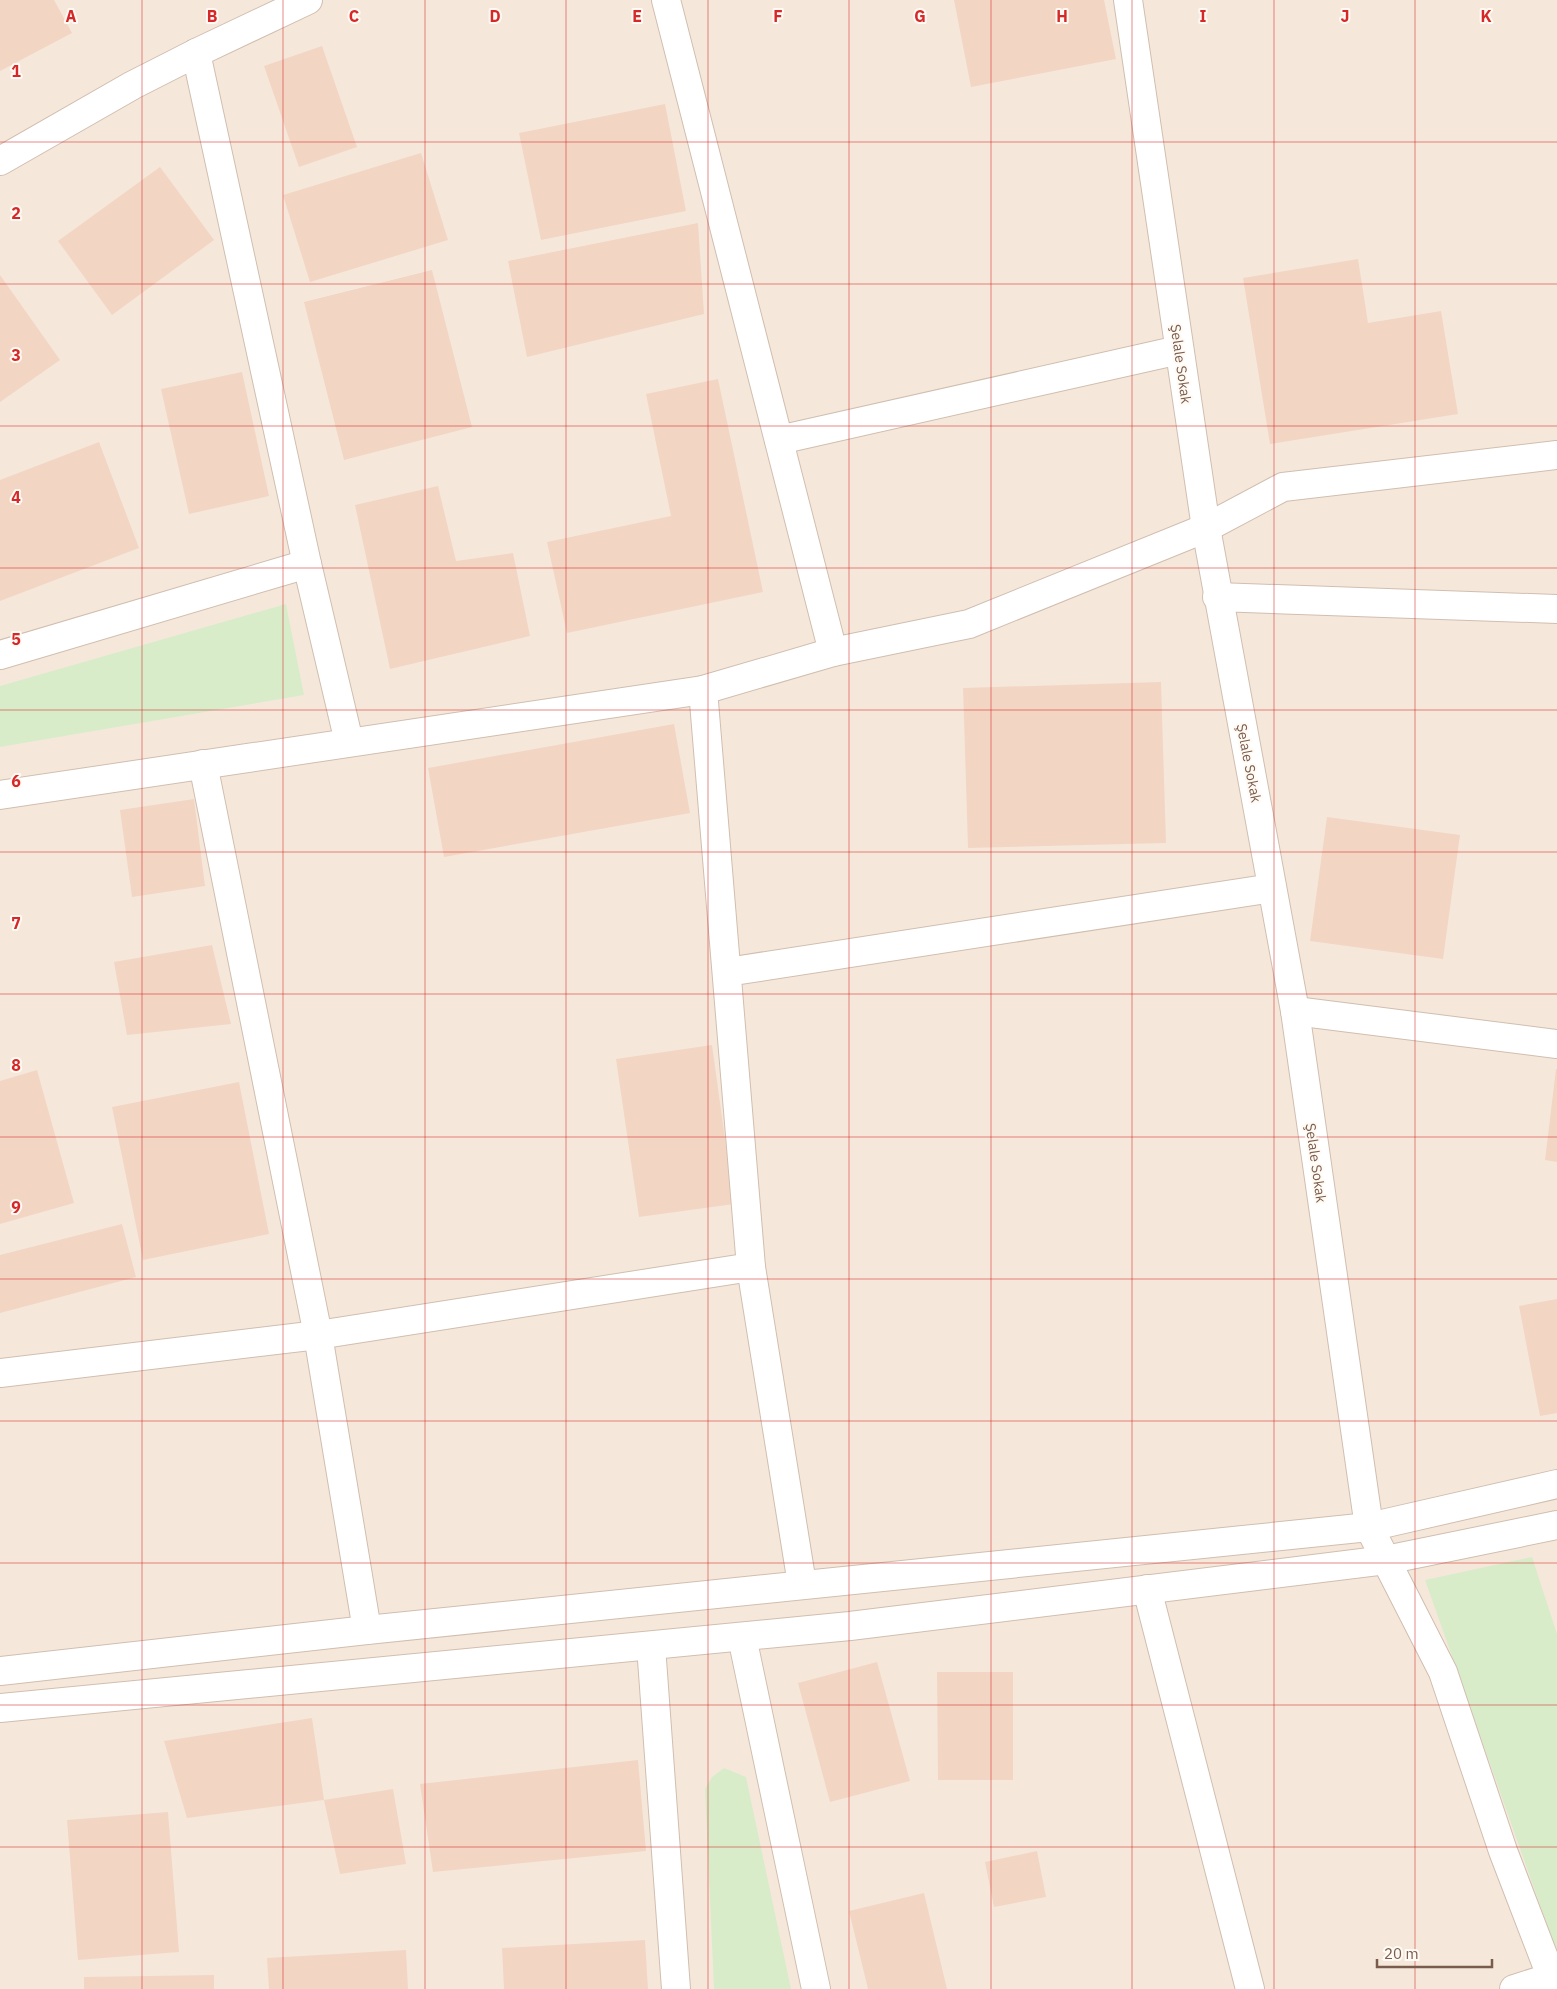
<svg xmlns="http://www.w3.org/2000/svg" width="1557" height="1989" font-family="'IBM Plex Sans',sans-serif">
<style>
.residential{fill:#f5e8da}
.green{fill:#d8ecc9}
.building{fill:#f3d5c3}
.lines{fill:none;stroke-linecap:round;stroke-linejoin:round}
.minor-casing{stroke:#d1beb0;stroke-width:30}
.tertiary-casing{stroke:#d1beb0;stroke-width:30}
.minor{stroke:#fff;stroke-width:28}
.tertiary{stroke:#fff;stroke-width:28}
.grid{fill:none;stroke:#d62828;stroke-width:1;stroke-opacity:0.55}
.labels{text-anchor:middle;stroke-width:4;stroke-linejoin:round;paint-order:stroke}
.street-label{font-size:14px;fill:#7a5c4d;stroke:#fffaf3}
.grid-label{font-size:16px;text-anchor:middle;font-weight:bold;fill:#d62828;stroke:#fffaf3;stroke-width:4;stroke-linejoin:round;paint-order:stroke}
</style>
<rect width="100%" height="100%" fill="#fdf6ec"/>
<rect class="residential" x="0" y="0" width="1557" height="1989"/>
<g class="green">
<path d="M286,604L304,695L0,747V686Z"/>
<path d="M1532,1557L1557,1634V1953L1425,1580Z"/>
<path d="M724,1768L746,1777L791,1989H714L705,1789L712,1777Z"/>
</g>
<g class="building">
<path d="M0,0H54L72,33L0,71Z"/>
<path d="M954,0H1104L1116,59L971,87Z"/>
<path d="M322,46L357,147L299,167L264,66Z"/>
<path d="M665,104L686,211L541,240L519,133Z"/>
<path d="M421,153L448,240L310,282L283,195Z"/>
<path d="M160,167L214,240L112,315L58,241Z"/>
<path d="M698,223L704,314L527,357L508,261Z"/>
<path d="M1358,259L1368,323L1441,311L1458,414L1270,444L1243,278Z"/>
<path d="M432,270L472,427L344,460L304,302Z"/>
<path d="M0,275L60,360L0,402Z"/>
<path d="M242,372L269,496L189,514L161,389Z"/>
<path d="M718,379L763,592L567,633L547,542L671,516L646,394Z"/>
<path d="M99,442L139,548L0,601V480Z"/>
<path d="M438,486L456,561L513,553L530,636L390,669L355,505Z"/>
<path d="M1161,682L1166,843L968,848L963,688Z"/>
<path d="M674,724L690,813L444,857L428,768Z"/>
<path d="M194,799L205,886L132,897L120,810Z"/>
<path d="M1327,817L1460,835L1443,959L1310,941Z"/>
<path d="M212,945L231,1024L127,1035L114,962Z"/>
<path d="M712,1045L734,1204L639,1217L616,1059Z"/>
<path d="M1556,1069H1557V1162L1545,1160Z"/>
<path d="M37,1070L74,1203L0,1224V1081Z"/>
<path d="M239,1082L269,1234L143,1260L112,1107Z"/>
<path d="M122,1224L136,1277L0,1313V1255Z"/>
<path d="M1557,1299V1413L1540,1416L1519,1306Z"/>
<path d="M877,1662L910,1781L830,1802L798,1683Z"/>
<path d="M937,1672H1013V1780H938Z"/>
<path d="M312,1718L324,1800L187,1818L164,1741Z"/>
<path d="M638,1760L646,1851L433,1872L420,1784Z"/>
<path d="M393,1789L406,1864L340,1874L324,1800Z"/>
<path d="M168,1812L179,1952L78,1960L67,1820Z"/>
<path d="M1037,1851L1046,1897L994,1907L985,1862Z"/>
<path d="M924,1893L947,1989H868L849,1911Z"/>
<path d="M645,1940L648,1989H504L502,1948Z"/>
<path d="M406,1950L408,1989H269L267,1958Z"/>
<path d="M214,1975V1989H84V1977Z"/>
</g>
<g class="lines">
<defs>
<g id="minor">
<path d="M666,0L833,652"/>
<path d="M1128,0L1206,528L1295,1011L1369,1527L1443,1672L1503,1851L1556,1989"/>
<path d="M196,53L307,564L349,742"/>
<path d="M0,161L133,85L196,53L308,0"/>
<path d="M779,440L1179,350"/>
<path d="M1217,597L1557,609"/>
<path d="M0,655L307,564"/>
<path d="M703,690L751,1267L802,1584"/>
<path d="M203,764L318,1335L367,1630"/>
<path d="M0,795L703,690L833,652L969,624L1206,528L1283,487L1557,455"/>
<path d="M727,972L1272,888"/>
<path d="M1295,1011L1557,1044"/>
<path d="M0,1373L318,1335L751,1267"/>
<path d="M1147,1589L1250,1989"/>
<path d="M742,1637L816,1989"/>
<path d="M651,1646L676,1989"/>
<path d="M1514,1989L1552,1977"/>
</g>
<g id="tertiary">
<path d="M0,1671L367,1630L1369,1527L1557,1484"/>
<path d="M0,1708L850,1626L1386,1560L1557,1525"/>
</g>
</defs>
<use href="#minor" class="minor-casing"/>
<use href="#tertiary" class="tertiary-casing"/>
<use href="#minor" class="minor"/>
<use href="#tertiary" class="tertiary"/>
</g>
<path class="grid" d="M142,0V1989M283,0V1989M425,0V1989M566,0V1989M708,0V1989M849,0V1989M991,0V1989M1132,0V1989M1274,0V1989M1415,0V1989M0,142H1557M0,284H1557M0,426H1557M0,568H1557M0,710H1557M0,852H1557M0,994H1557M0,1137H1557M0,1279H1557M0,1421H1557M0,1563H1557M0,1705H1557M0,1847H1557"/>
<g class="labels">
<g class="street-label">
<text transform="translate(1181 364) rotate(82)" y="5">Şelale Sokak</text>
<text transform="translate(1249 763) rotate(79)" y="5">Şelale Sokak</text>
<text transform="translate(1316 1163) rotate(82)" y="5">Şelale Sokak</text>
</g>
</g>
<g class="grid-label">
<text x="71" y="22">A</text>
<text x="212" y="22">B</text>
<text x="354" y="22">C</text>
<text x="495" y="22">D</text>
<text x="637" y="22">E</text>
<text x="778" y="22">F</text>
<text x="920" y="22">G</text>
<text x="1062" y="22">H</text>
<text x="1203" y="22">I</text>
<text x="1345" y="22">J</text>
<text x="1486" y="22">K</text>
<text x="16" y="77">1</text>
<text x="16" y="219">2</text>
<text x="16" y="361">3</text>
<text x="16" y="503">4</text>
<text x="16" y="645">5</text>
<text x="16" y="787">6</text>
<text x="16" y="929">7</text>
<text x="16" y="1071">8</text>
<text x="16" y="1213">9</text>
</g>
<path d="M1377 1959v8h115v-8" fill="none" stroke="#7a5c4d" stroke-width="2.5"/>
<text x="1384" y="1959" font-size="15" fill="#7a5c4d" stroke="#fffaf3" stroke-width="4" paint-order="stroke">20 m</text>
</svg>
